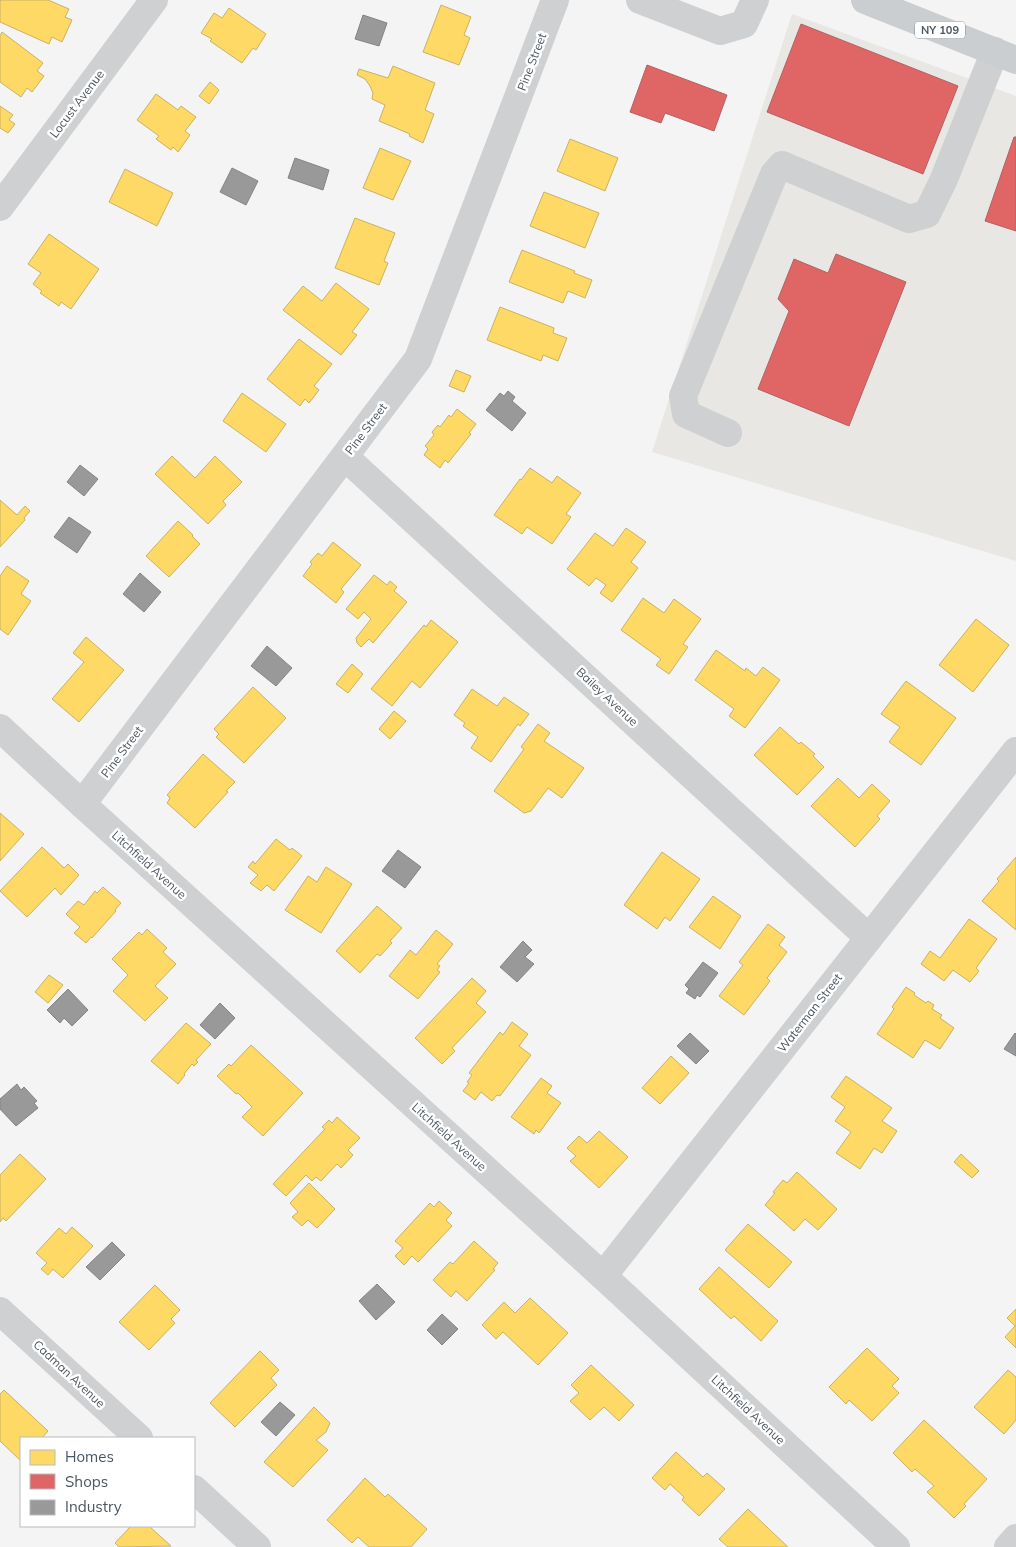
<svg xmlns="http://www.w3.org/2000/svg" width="1016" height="1547" font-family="Mulish,sans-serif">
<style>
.commercial{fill:#e8e7e3}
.homes{fill:#ffd966;stroke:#c9b264}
.shops{fill:#e06666;stroke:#b36164}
.industry{fill:#999;stroke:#818588}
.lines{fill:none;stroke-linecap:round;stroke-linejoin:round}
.minor{stroke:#ced0d2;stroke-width:28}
.major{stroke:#caced1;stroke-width:28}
.labels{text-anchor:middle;stroke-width:5;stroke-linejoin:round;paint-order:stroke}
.shield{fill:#fff;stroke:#808990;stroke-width:1}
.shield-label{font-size:11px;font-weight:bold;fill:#4a5661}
.street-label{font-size:12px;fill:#4a5661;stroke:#fff}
</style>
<rect width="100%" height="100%" fill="#f4f4f4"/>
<path class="commercial" d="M792,14L1016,96V561L652,452Z"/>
<g class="homes">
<path d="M1,0H48L69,9L65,17L72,20L62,42L52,37L49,44L0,22V2Z"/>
<path d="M441,5L471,17L464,35L470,38L459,65L423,52Z"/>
<path d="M229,8L266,34L256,50L253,48L242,63L210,41L212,39L201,33L214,13L222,18Z"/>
<path d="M2,32L43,63L37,71L44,76L32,92L27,88L21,97L0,82V36Z"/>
<path d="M393,66L435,83L425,110L434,114L423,143L409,136L410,134L379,121L385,105L372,99L373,93L370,86L365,79L357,75L359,69L388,78Z"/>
<path d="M210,82L219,90L209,104L199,96Z"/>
<path d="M156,94L178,110L181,106L196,117L185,131L190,135L178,152L173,147L171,150L156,139L159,136L137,120Z"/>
<path d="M0,106L13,115L9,120L15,124L8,133L0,128Z"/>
<path d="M570,139L618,158L605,191L557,171Z"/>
<path d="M380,148L411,161L393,200L363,188Z"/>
<path d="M125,169L173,193L157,226L109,202Z"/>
<path d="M544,192L599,213L585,248L530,226Z"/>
<path d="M355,218L395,233L384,261L388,263L379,285L335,268Z"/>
<path d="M49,234L99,269L71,309L61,302L59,306L40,293L42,291L33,284L41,273L28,264Z"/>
<path d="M522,250L575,271L574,273L592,280L585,298L568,291L563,303L509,282Z"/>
<path d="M336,283L369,309L352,332L357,335L341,355L283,310L303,286L322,301Z"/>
<path d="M500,307L554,328L553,333L567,338L558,361L543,355L541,361L487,340Z"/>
<path d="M299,339L332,364L314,386L319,390L309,403L305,399L300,406L267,379Z"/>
<path d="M456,370L471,376L464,392L449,386Z"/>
<path d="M242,393L286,424L266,452L223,421Z"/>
<path d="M457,409L476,424L469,433L471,434L448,463L445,460L440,468L424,455L428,449L425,446L434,435L432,432L438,425L440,427L449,415L451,417Z"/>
<path d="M172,456L195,478L215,456L242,482L223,501L226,505L208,524L155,474Z"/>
<path d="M530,468L552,483L557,476L581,493L566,514L571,517L552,544L527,527L522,534L494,515L520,479L521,480Z"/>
<path d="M0,500L17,515L25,506L30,511L24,518L25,520L0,547Z"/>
<path d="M178,521L193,535L192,536L200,544L169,577L146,556Z"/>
<path d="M626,528L646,542L631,562L638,568L612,602L600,593L606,585L596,578L589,586L567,569L595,533L613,546Z"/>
<path d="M333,542L361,565L341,589L344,592L336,603L303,576L312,564L310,562L318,553L322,556Z"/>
<path d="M7,566L29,581L21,594L31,601L8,635L0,629V576Z"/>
<path d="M374,575L387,585L390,581L397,587L394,591L407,602L373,643L369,639L361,647L357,643L356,638L371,619L364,612L358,619L346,609Z"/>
<path d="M643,598L664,613L674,599L701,619L683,644L688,647L669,674L656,665L661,659L621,630Z"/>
<path d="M976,619L1009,645L973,692L939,665Z"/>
<path d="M431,620L458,642L420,688L412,681L392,706L371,689L424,625L426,627Z"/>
<path d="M86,637L124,670L79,722L52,699L84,662L73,653Z"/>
<path d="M716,650L745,671L746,668L756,676L763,667L780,680L745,728L729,716L734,709L695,680Z"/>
<path d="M352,664L363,674L348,693L336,684Z"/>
<path d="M906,681L956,718L921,765L889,742L900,727L881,714Z"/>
<path d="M253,687L286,718L244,763L216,737L219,734L214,729Z"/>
<path d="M472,689L497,706L504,697L529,714L520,726L518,724L491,762L471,748L478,737L463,726L465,723L454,715Z"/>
<path d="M394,711L406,721L390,739L379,729Z"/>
<path d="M538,724L550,733L544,741L584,768L562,798L548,788L531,811L524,813L494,791L524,749L521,747Z"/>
<path d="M780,727L799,744L801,742L815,754L813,756L824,767L797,795L754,755Z"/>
<path d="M203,754L235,782L226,791L228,792L195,828L167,803L170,798L167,795Z"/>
<path d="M838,778L859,798L872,784L890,801L877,816L880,819L855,847L811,806Z"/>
<path d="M0,813L24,834L0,861Z"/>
<path d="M276,839L290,850L292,848L302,856L274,891L267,885L261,891L250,883L258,875L248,867L253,861L255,864Z"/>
<path d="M42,847L64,868L68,864L79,875L61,895L55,888L27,917L0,891Z"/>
<path d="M662,852L700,879L670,921L665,917L657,929L624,905Z"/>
<path d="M1016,857V930L982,901L999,881L997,879Z"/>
<path d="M326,867L352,884L321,933L285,910L308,876L317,882Z"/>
<path d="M103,887L121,903L115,910L116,911L92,938L91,937L86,943L74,933L80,927L66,914L78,901L84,905L95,891L97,893Z"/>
<path d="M713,896L741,916L720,949L689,927Z"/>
<path d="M377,906L402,928L390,941L392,943L380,956L377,954L360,973L336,951Z"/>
<path d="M969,919L997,939L976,968L979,971L970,982L953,970L944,981L921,964L930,951L940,958Z"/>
<path d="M768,924L785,937L779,945L787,952L767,978L770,981L744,1015L719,996L743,965L739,962Z"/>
<path d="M147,929L167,948L163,952L176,964L155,986L168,998L145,1021L113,991L128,975L112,959L139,932L142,935Z"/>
<path d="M436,930L453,944L437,964L440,966L437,970L440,972L418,999L389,976L410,950L416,955Z"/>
<path d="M49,975L63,985L48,1003L35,992Z"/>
<path d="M472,978L486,991L476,1003L486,1012L452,1048L455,1051L442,1064L415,1038Z"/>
<path d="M906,987L915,993L914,995L926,1003L928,1001L934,1005L932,1009L942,1015L940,1018L954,1028L940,1049L925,1040L913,1058L877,1034L894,1009L892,1007Z"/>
<path d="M512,1022L528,1034L519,1046L531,1055L500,1096L497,1095L492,1101L481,1092L475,1100L463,1091L469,1083L467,1082L472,1075L469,1073L500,1032L503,1035Z"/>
<path d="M186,1023L211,1044L196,1060L198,1062L194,1066L192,1064L184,1074L185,1075L178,1084L151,1061Z"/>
<path d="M251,1045L303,1093L263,1136L242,1117L252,1107L238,1093L236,1094L217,1076L229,1064L231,1066Z"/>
<path d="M671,1056L689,1073L660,1104L642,1088Z"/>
<path d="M846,1076L892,1108L882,1121L897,1131L882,1153L874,1148L860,1169L836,1153L851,1132L835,1121L845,1107L831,1097Z"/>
<path d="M541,1078L552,1086L547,1093L561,1103L539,1133L536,1130L534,1134L511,1117Z"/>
<path d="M337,1117L360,1138L348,1150L353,1155L341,1168L337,1164L321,1181L316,1177L312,1181L306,1175L286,1196L273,1184L325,1129L322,1127L329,1120L332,1123Z"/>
<path d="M599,1131L628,1157L599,1188L570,1161L576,1156L567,1148L579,1136L587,1143Z"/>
<path d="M20,1154L46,1179L6,1221L3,1218L0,1222V1175Z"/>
<path d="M961,1154L979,1171L972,1178L954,1162Z"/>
<path d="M797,1172L837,1209L818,1230L805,1219L794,1231L765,1205L775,1193L773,1192L783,1180L787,1183Z"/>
<path d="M309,1183L335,1209L317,1228L308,1220L302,1226L292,1217L298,1212L290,1203Z"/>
<path d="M439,1201L452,1213L446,1220L452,1226L418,1262L412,1256L404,1265L395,1256L403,1248L395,1241L430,1203L434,1207Z"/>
<path d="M748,1224L792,1262L769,1288L725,1250Z"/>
<path d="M72,1227L93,1246L63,1278L53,1269L48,1275L41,1269L47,1263L36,1253L59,1228L66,1234Z"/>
<path d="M474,1241L498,1263L493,1269L495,1270L467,1301L456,1291L451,1297L433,1280L450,1262L453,1264Z"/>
<path d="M719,1267L778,1321L761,1341L734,1316L731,1319L699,1289Z"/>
<path d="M155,1285L180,1310L171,1319L175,1323L149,1350L119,1322Z"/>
<path d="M530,1298L568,1333L538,1365L503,1332L496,1339L482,1325L504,1302L515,1313Z"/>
<path d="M1016,1309V1348L1005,1337L1015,1326L1007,1318Z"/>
<path d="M867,1348L899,1379L892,1386L899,1393L872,1421L849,1400L846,1404L829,1387Z"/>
<path d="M260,1351L279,1370L271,1378L277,1385L235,1427L210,1403Z"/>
<path d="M591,1365L634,1405L619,1421L604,1407L590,1420L570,1401L579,1393L571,1385Z"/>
<path d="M1008,1370L1016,1377V1420L1004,1434L974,1407Z"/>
<path d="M4,1390L48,1431L42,1438H21V1461L0,1441V1394Z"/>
<path d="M314,1407L330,1423L326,1432L316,1440L328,1450L293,1487L264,1462Z"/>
<path d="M924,1420L987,1479L964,1504L966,1506L954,1518L927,1492L934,1486L915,1469L912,1472L893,1453Z"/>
<path d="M676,1452L703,1477L707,1473L725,1489L699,1516L682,1500L684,1497L670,1484L665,1490L652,1478Z"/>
<path d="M365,1478L385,1497L388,1494L427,1529L411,1547H369L358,1537L352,1543L327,1520Z"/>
<path d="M748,1509L788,1547H728L719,1539Z"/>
<path d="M131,1526H149L171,1546L119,1547L115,1543Z"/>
</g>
<g class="shops">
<path d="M801,24L958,86L923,174L767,112Z"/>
<path d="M647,65L727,95L714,131L665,113L661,123L630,112Z"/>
<path d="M1014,137H1016V231L985,221Z"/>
<path d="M836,254L906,282L849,426L758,389L789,311L778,299L794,259L828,273Z"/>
</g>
<g class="industry">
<path d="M363,15L387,23L379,46L355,39Z"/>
<path d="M295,158L329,170L323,190L288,178Z"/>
<path d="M232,168L258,181L246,205L220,192Z"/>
<path d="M508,391L515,397L512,401L526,413L512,431L486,410L500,393L504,396Z"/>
<path d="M80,465L98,479L84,496L67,482Z"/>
<path d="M69,517L91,532L77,553L54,537Z"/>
<path d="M140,573L161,592L144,612L123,594Z"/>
<path d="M267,646L292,668L276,686L251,666Z"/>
<path d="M398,850L421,867L405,888L382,871Z"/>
<path d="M523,941L532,950L525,957L534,964L517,982L500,967Z"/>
<path d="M703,962L718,973L700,997L697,995L695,999L686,993L689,989L685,985Z"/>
<path d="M68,989L88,1010L72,1026L64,1018L60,1023L47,1010Z"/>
<path d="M220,1003L235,1018L215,1039L200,1025Z"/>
<path d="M690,1033L709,1051L696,1064L677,1046Z"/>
<path d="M1015,1033L1016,1034V1056L1004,1049Z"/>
<path d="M17,1084L21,1090L24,1087L37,1101L34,1103L38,1108L16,1126L0,1109V1099Z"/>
<path d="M112,1242L125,1255L100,1280L86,1267Z"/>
<path d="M377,1284L395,1302L376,1320L359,1301Z"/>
<path d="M442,1314L458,1329L442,1345L427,1330Z"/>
<path d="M280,1402L295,1415L276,1436L261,1422Z"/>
</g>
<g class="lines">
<g class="minor">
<path d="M640,0L720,31L744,24L755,0"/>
<path d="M0,207L154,0"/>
<path d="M728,433L686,414L683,396L774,174L782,165L909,219L927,214L944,179L995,51"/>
<path d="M345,457L869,938"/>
<path d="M0,728L82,804L603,1276L896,1547"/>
<path d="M82,804L418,359L555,0"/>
<path d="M603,1276L1016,751"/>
<path d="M0,1311L139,1438"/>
<path d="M194,1489L257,1547"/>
<path d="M1008,1547L1016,1538"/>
</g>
<path class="major" d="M865,0L1016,60"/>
</g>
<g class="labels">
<rect class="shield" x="915" y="21.5" width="50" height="17" rx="4"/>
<g class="shield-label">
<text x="940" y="34">NY 109</text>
</g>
<g class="street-label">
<text transform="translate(532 62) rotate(-69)" y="4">Pine Street</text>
<text transform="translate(77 104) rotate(-53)" y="4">Locust Avenue</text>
<text transform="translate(366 429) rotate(-53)" y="4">Pine Street</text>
<text transform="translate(607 697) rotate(43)" y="4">Bailey Avenue</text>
<text transform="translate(122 752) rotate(-53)" y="4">Pine Street</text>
<text transform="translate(149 865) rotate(42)" y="4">Litchfield Avenue</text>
<text transform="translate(810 1013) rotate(-52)" y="4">Waterman Street</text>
<text transform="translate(449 1137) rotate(42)" y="4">Litchfield Avenue</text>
<text transform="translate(69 1374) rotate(43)" y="4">Cadman Avenue</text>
<text transform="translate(748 1410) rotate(43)" y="4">Litchfield Avenue</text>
</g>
</g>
<rect x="20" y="1437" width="175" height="90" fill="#ffffff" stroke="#b7bbc0"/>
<rect x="30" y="1450" width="25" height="15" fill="#ffd966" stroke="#b7bbc0"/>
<text x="65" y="1462" font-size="15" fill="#4a5661">Homes</text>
<rect x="30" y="1474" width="25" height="15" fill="#e06666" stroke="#b7bbc0"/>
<text x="65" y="1487" font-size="15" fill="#4a5661">Shops</text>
<rect x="30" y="1500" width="25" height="15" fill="#999999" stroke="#b7bbc0"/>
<text x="65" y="1512" font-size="15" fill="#4a5661">Industry</text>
</svg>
